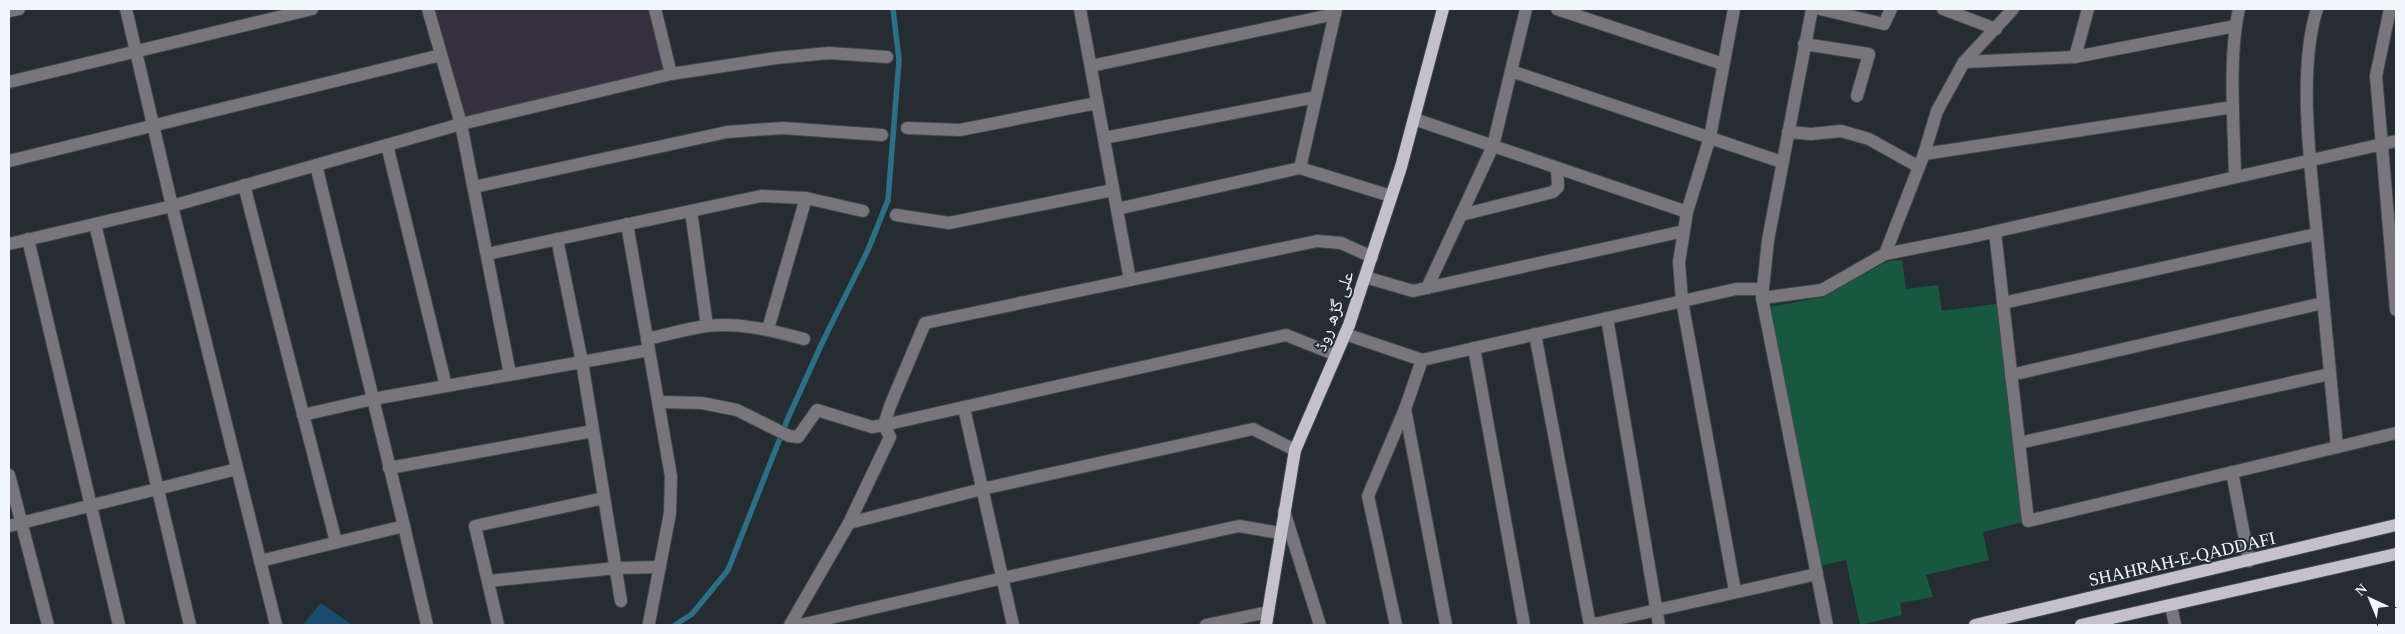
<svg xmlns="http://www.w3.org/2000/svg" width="2405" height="634" font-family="'Times New Roman','Noto Naskh Arabic',serif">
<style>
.medical{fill:#362f3f}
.green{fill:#185840}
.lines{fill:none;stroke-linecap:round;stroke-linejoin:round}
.stream{stroke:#2e6f88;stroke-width:5.5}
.building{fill:#1a4b6c}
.minor-casing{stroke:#42484e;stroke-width:14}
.major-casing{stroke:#42484e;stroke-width:14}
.minor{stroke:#78767a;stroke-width:12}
.major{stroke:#c5c1ca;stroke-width:12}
.labels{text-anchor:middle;stroke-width:4;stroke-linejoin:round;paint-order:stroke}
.street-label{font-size:18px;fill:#f1f6fa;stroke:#252c32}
</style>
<rect width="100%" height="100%" fill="#252c32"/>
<path class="medical" d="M428,9H655L671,74L461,124Z"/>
<path class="green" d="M1902,260L1906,289L1938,285L1942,311L2003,303L2028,521L1983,532L1989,560L1926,575L1933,597L1900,603L1902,615L1860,625L1846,560L1820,566L1770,307L1823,297L1888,261Z"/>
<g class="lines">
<path class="stream" d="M675,625L692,614L728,570L788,418L823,341L868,250L888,200L899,60L893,9"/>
</g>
<path class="building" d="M321,603L352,625H303Z"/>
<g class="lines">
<defs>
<g id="minor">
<path d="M126,9L172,206L276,625"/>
<path d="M428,9L461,124L510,374"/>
<path d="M655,9L671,74"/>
<path d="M1080,9L1130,280"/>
<path d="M1557,9L1723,64"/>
<path d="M1734,9L1710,137L1687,212L1679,262L1682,301L1735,591"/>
<path d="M1812,9L1768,240L1762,298L1827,625"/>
<path d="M1820,9L1884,24L1891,9"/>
<path d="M1943,9L1996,29"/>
<path d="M2317,9C2298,68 2310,162 2316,224C2323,298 2330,373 2337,447"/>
<path d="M2390,9L2376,76L2396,310"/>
<path d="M9,11L19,9"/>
<path d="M1804,44L1869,54L1857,96"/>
<path d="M2075,57L2088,9"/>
<path d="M1964,62L2075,57L2235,26"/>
<path d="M1091,66L1335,14"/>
<path d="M1511,71L1782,162"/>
<path d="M9,82L312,9"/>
<path d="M1414,119L1687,212"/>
<path d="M907,128L960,130L1097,103"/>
<path d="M1788,132L1811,134L1841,131L1869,139L1919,167"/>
<path d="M1104,138L1316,97"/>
<path d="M387,145L446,386"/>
<path d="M1924,154L2233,107"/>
<path d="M9,161L441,55"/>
<path d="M1300,168L1336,9"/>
<path d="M2235,177C2234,126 2228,57 2239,9"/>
<path d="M244,185L336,542"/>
<path d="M474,187L727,132L783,128L882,135"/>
<path d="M1117,209L1300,168L1391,196"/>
<path d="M691,211L707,326"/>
<path d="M896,215L949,223L1113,190"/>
<path d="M1461,215L1553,192L1558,187L1557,168"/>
<path d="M95,224L190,625"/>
<path d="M627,224L671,476L670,513L649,623"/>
<path d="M1995,232L2028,521L2396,433"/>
<path d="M28,239L119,625"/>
<path d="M557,239L582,362L621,601"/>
<path d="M9,244L172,206L461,124L671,74L776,58L829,53L887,57"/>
<path d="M487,254L761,196L806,198L863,211"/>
<path d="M1885,254L1924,154L1937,111L1964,62L2013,9"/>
<path d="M1365,277L1413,291L1684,231"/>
<path d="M1427,288L1493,146L1526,9"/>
<path d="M1762,298L1822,290L1885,254L1971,237L2396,141"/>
<path d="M2003,303L2316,234"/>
<path d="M1607,318L1659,625"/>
<path d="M768,329L806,198"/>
<path d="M1345,334L1422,360L1736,289H1763"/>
<path d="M1535,334L1590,625"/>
<path d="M647,339C665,335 683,330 700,327C734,321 771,330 804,339"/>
<path d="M1474,348L1524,625"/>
<path d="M2011,375L2323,303"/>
<path d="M659,402L702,403L737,410L789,436L798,437L817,410L872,427L884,425L1286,335L1336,355"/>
<path d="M964,408L1013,625"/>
<path d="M1405,409L1446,625"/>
<path d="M303,415L373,399L649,350"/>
<path d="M2019,443L2330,374"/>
<path d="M389,468L593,431"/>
<path d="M2232,472L2249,561"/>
<path d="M9,475L48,625"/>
<path d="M1284,511L1320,625"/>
<path d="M849,523L982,489L1253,429L1295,450"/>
<path d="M9,526L237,469"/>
<path d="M404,526L427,625"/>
<path d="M260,561L404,526L316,165"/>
<path d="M488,581L616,568L660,567"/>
<path d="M2171,606L2175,625"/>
<path d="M498,625L475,526L604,498"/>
<path d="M790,625L849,523L890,437L884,425L890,406L925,323L1317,241L1341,243L1372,257"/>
<path d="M800,625L1003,578L1239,526L1280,533"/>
<path d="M1206,625L1268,612"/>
<path d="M1396,625L1368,496L1405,409L1422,360"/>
<path d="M1590,625L1817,574"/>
</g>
<g id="major">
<path d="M1266,625L1295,450L1349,325L1401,167L1443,9"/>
<path d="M1975,625L2396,525"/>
<path d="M2081,625L2396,554"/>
</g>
</defs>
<use href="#minor" class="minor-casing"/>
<use href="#major" class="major-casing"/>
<use href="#minor" class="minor"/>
<use href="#major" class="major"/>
</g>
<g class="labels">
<g class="street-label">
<text transform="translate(1334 311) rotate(-70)" y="6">علی گڑھ روڈ</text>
<text transform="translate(2182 559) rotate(-13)" y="6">SHAHRAH-E-QADDAFI</text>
</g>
</g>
<rect width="2405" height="634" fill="none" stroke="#f1f6fa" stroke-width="20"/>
<g transform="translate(2370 599) rotate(316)" stroke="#252c32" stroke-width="4" paint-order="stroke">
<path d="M0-4L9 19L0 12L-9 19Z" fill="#f1f6fa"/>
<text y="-8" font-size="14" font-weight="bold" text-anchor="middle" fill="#f1f6fa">N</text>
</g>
</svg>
